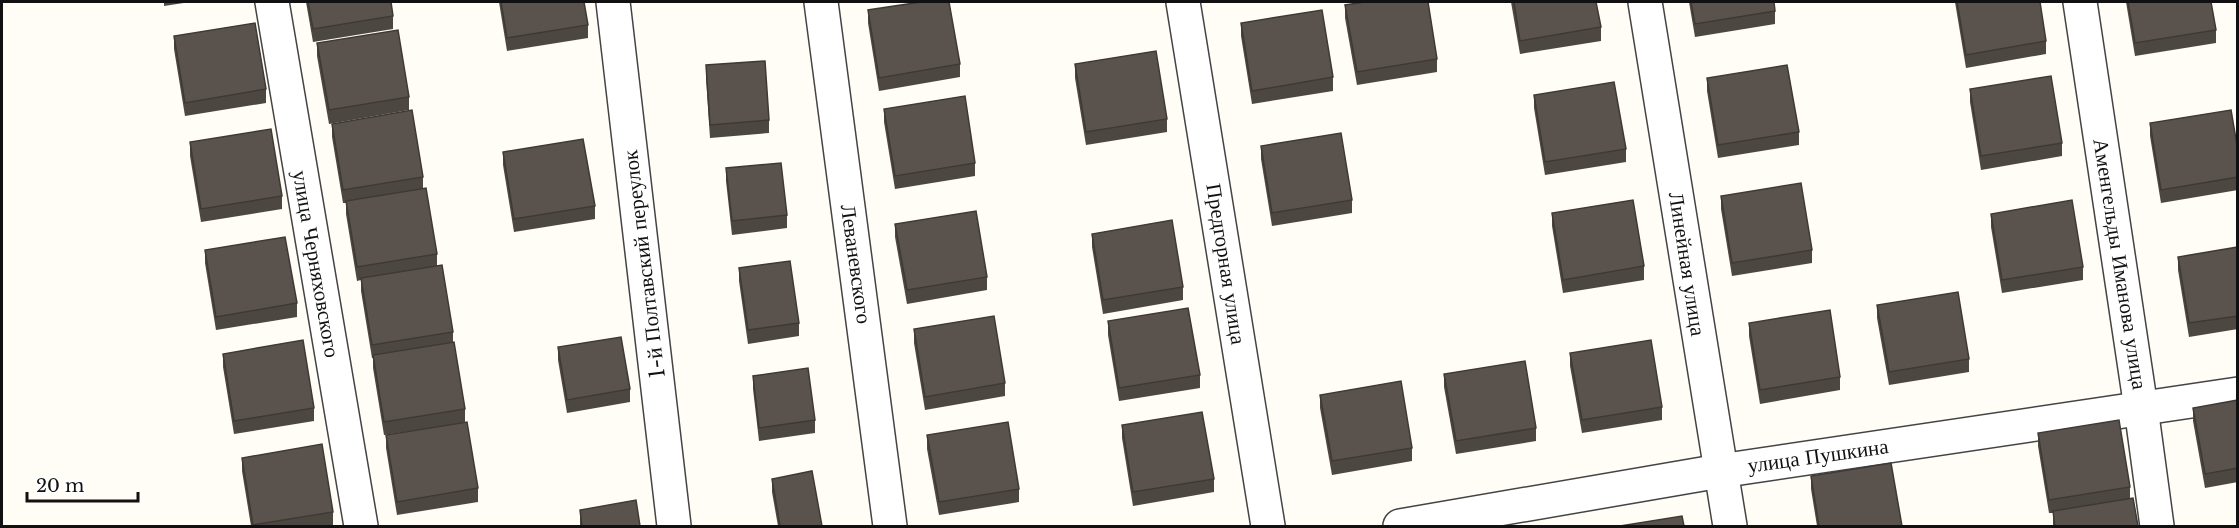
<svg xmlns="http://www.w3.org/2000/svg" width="2239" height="528" font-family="'Libre Baskerville',serif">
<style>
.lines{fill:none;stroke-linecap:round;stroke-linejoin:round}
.minor-casing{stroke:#444;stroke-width:36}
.tertiary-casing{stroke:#444;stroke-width:36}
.minor{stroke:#fff;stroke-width:33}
.tertiary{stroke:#fff;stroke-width:33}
.wall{fill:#4d4742}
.building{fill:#5a524d;stroke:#3f3936;stroke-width:1.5}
.labels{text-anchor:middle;stroke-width:6;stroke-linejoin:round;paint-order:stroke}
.street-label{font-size:21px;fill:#111;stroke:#fff}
</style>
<rect width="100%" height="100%" fill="#fffdf5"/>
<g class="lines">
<defs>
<g id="minor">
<path d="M272,2L361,526"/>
<path d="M613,2L674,526"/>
<path d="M821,2L890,526"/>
<path d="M1183,2L1268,526"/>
<path d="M1645,2L1730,526"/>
<path d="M2080,2L2141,408L2157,526"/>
</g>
<path id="tertiary" d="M1400,526L1720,471L2238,394"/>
</defs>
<use href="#minor" class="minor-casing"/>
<use href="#tertiary" class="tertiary-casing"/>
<use href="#minor" class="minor"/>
<use href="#tertiary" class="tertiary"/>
</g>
<g class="wall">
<path d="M164,2H190L164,6Z"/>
<path d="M306,2H391L393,16V29L313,42Z"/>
<path d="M499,2H584L588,25V38L507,51Z"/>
<path d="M1511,2H1596L1601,27V41L1520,54Z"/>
<path d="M1689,2H1774L1775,11V24L1695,37Z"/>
<path d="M1955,2H2040L2046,41V54L1966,68Z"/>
<path d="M2126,2H2211L2216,30V43L2135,56Z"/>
<path d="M1345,5L1437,59V72L1357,85L1345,18Z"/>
<path d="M868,10L960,64V77L879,91L868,23Z"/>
<path d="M1241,23L1333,77V91L1252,104L1241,36Z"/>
<path d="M174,36L266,89V103L185,116L174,49Z"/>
<path d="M317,43L409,97V110L329,124L317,56Z"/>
<path d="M1075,64L1167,119V132L1086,145L1075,78Z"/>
<path d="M706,65L769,120V133L710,138L706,78Z"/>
<path d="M1707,78L1799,132V145L1718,158L1707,91Z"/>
<path d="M1970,89L2062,143V156L1981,170L1970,102Z"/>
<path d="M1534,95L1626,149V162L1545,175L1534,108Z"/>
<path d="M884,109L975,163V176L895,189L884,122Z"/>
<path d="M2150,123L2238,151V190L2161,203L2150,136Z"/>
<path d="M332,124L423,177V188L437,254V265L453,332V342L465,409V422L478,488V502L397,515L386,448V435L430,428L384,435L373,368V358H372L361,291V280L357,281L346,214V203H343L332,137Z"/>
<path d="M190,142L282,196V209L201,222L190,156Z"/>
<path d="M1261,146L1352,200V213L1272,226L1261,159Z"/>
<path d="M503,152L595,206V219L514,232L503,165Z"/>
<path d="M726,168L787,215V228L732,235L726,181Z"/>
<path d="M1721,196L1812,250V263L1732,276L1721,209Z"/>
<path d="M1552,213L1644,266V280L1563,293L1552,226Z"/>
<path d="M1991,214L2083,267V280L2002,293L1991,227Z"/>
<path d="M895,224L987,277V290L907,304L895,237Z"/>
<path d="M1092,234L1183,287V300L1103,314L1092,247Z"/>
<path d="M2238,247V329L2189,337L2178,270V257Z"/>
<path d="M205,250L297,303V317L216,330L205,263Z"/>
<path d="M739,268L799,323V336L748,344L739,281Z"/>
<path d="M1877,305L1969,359V372L1889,385L1877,318Z"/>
<path d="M1108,321L1200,375V388L1119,401L1108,335Z"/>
<path d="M1749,323L1840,377V390L1760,404L1749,336Z"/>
<path d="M914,329L1005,383V396L925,410L914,343Z"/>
<path d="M558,347L630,389V402L567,413L558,360Z"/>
<path d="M1570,353L1662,407V420L1582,433L1570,366Z"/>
<path d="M223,354L314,408V421L234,434L223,367Z"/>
<path d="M1444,374L1536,428V441L1456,454L1444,387Z"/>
<path d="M753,376L815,420V433L759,441L753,389Z"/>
<path d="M1320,395L1412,448V461L1332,475L1320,408Z"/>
<path d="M2238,400V482L2205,488L2193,421V408Z"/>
<path d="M1122,425L1214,479V492L1133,506L1122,438Z"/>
<path d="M2038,433L2130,487V498L2138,526H2053V513H2049L2038,446Z"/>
<path d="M927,435L1019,489V502L939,515L927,449Z"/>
<path d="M242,458L333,512V525L323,526H251L242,471Z"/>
<path d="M1811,476L1902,526H1817L1811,489Z"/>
<path d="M772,479L822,526H778L772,492Z"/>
<path d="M580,510L640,526H580Z"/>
</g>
<g class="building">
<path d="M308,2H391L393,16L313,29Z"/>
<path d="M501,2H584L588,25L507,38Z"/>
<path d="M921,2H949L960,64L879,78L868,10Z"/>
<path d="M1365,2H1428L1437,59L1357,72L1345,5Z"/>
<path d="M1514,2H1596L1601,27L1520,41Z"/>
<path d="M1691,2H1774L1775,11L1695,24Z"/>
<path d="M1957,2H2040L2046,41L1966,55Z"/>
<path d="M2128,2H2211L2216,30L2135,43Z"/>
<path d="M1322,10L1333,77L1252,91L1241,23Z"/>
<path d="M255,23L266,89L185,103L174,36Z"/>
<path d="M398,30L409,97L329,110L317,43Z"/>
<path d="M1156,51L1167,119L1086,132L1075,64Z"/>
<path d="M765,61L769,120L710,125L706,65Z"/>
<path d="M1787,65L1799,132L1718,145L1707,78Z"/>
<path d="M2051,76L2062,143L1981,156L1970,89Z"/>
<path d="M1614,82L1626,149L1545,162L1534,95Z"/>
<path d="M965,96L975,163L895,176L884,109Z"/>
<path d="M412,110L423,177L343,190L332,124Z"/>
<path d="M2231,110L2238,151V177L2161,190L2150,123Z"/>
<path d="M271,129L282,196L201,209L190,142Z"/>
<path d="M1341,133L1352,200L1272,213L1261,146Z"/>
<path d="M583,139L595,206L514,219L503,152Z"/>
<path d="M781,163L787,215L732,221L726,168Z"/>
<path d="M1801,183L1812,250L1732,263L1721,196Z"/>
<path d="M426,188L437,254L357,267L346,201Z"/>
<path d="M1633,200L1644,266L1563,280L1552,213Z"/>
<path d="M2072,200L2083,267L2002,280L1991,214Z"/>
<path d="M976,211L987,277L907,290L895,224Z"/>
<path d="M1172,220L1183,287L1103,300L1092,234Z"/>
<path d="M285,237L297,303L216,317L205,250Z"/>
<path d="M2238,247V316L2189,323L2178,257Z"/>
<path d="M790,261L799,323L748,330L739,268Z"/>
<path d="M442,265L453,332L372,345L361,278Z"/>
<path d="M1958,292L1969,359L1889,372L1877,305Z"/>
<path d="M1188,308L1200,375L1119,388L1108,321Z"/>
<path d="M1830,310L1840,377L1760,390L1749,323Z"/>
<path d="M994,316L1005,383L925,397L914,329Z"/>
<path d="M621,337L630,389L567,400L558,347Z"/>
<path d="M303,340L314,408L234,421L223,354Z"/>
<path d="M1651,340L1662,407L1582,420L1570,353Z"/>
<path d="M454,342L465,409L384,422L373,355Z"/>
<path d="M1525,361L1536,428L1456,441L1444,374Z"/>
<path d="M808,368L815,420L759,428L753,376Z"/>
<path d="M1401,381L1412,448L1332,461L1320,395Z"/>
<path d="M2238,400V468L2205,474L2193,408Z"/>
<path d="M1202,412L1214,479L1133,492L1122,425Z"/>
<path d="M2119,420L2130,487L2049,500L2038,433Z"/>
<path d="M467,422L478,488L397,502L386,435Z"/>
<path d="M1008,422L1019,489L939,502L927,435Z"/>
<path d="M322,444L333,512L253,525L242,458Z"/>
<path d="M1891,463L1902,526H1819L1811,476Z"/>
<path d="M812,471L822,526H780L772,479Z"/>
<path d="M2133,498L2138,526H2055L2053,511Z"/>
<path d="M636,500L640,526H582L580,510Z"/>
<path d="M1682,516L1684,526H1620Z"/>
</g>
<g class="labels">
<g class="street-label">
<text transform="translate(316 264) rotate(80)" y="7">улица Черняховского</text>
<text transform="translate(644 264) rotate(-97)" y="7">1-й Полтавский переулок</text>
<text transform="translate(856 264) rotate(82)" y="7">Леваневского</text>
<text transform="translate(1226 264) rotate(81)" y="7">Предгорная улица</text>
<text transform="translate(1687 264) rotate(81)" y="7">Линейная улица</text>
<text transform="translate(2120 264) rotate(81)" y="7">Аменгельды Иманова улица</text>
<text transform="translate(1818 456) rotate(-8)" y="7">улица Пушкина</text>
</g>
</g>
<rect width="2239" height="528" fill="none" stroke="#111111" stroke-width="6"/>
<path d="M27 492v9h111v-9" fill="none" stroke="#111111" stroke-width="3"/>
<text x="36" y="492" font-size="18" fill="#111111" stroke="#ffffff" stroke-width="4.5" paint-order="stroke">20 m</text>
</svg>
